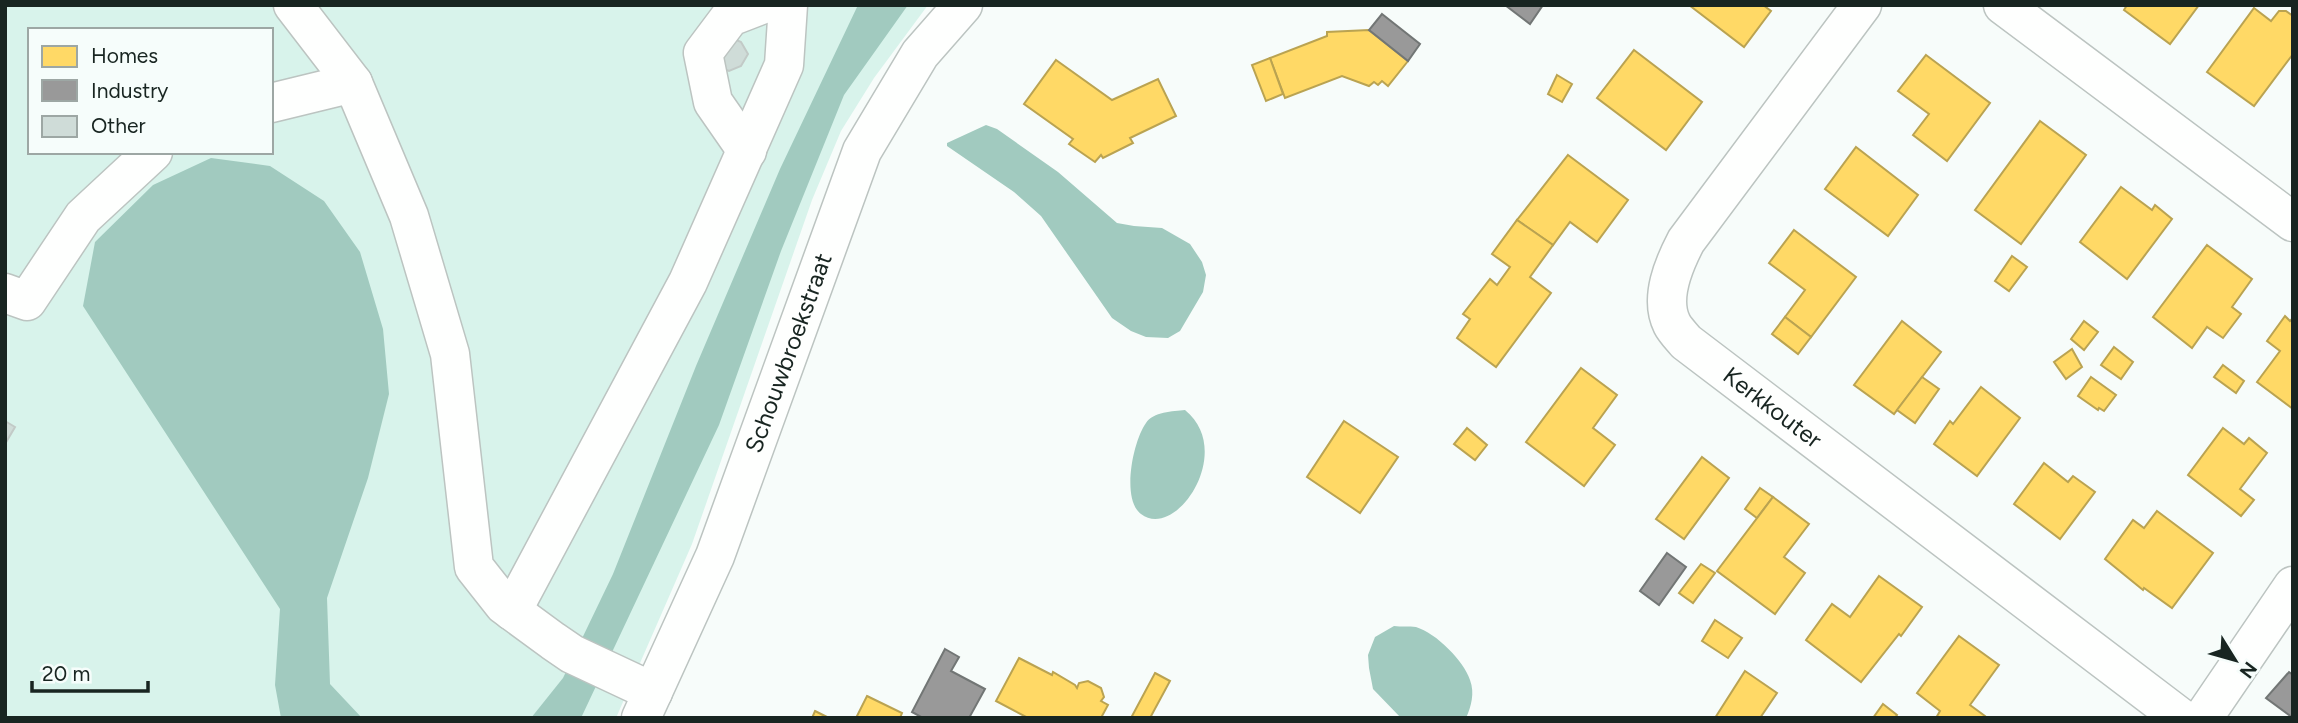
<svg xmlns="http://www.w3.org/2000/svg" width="2298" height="723" font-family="Figtree,sans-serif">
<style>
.green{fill:#d8f3eb;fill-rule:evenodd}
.water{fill:#a1cabf}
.homes{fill:#ffd966;stroke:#baa351;stroke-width:2}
.industry{fill:#999;stroke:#727675;stroke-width:2}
.building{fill:#cfdcd8;stroke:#c2cac7;stroke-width:2}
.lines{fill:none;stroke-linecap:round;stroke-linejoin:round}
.minor-casing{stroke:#bcc4c1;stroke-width:41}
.minor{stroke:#fefffe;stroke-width:38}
.labels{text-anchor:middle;stroke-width:7;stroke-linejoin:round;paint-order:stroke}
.street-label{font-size:24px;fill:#182521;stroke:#f6fdfb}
</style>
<rect width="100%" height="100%" fill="#f7fcfa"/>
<path class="green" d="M5,5H928L874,78L841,131L812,200L692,544L616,718H5ZM30,30H271V152H30Z"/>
<g class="water">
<path d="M858,5H908L844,95L781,251L719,425L581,718H531L563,678L613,574L696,366L780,169Z"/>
<path d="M986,125L997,129L1058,172L1117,223L1134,226L1162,228L1190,244L1202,262L1206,275L1203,292L1180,331L1168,338L1146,337L1131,331L1112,318L1041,216L1014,192L947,146V143Z"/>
<path d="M211,158L270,166L324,201L360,252L383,329L389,394L368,478L327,598L330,684L362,718H281L275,685L280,609L83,306L95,242L153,185Z"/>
<path d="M1185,410C1236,451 1176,541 1141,514C1121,499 1133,441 1146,423C1153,412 1173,411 1185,410Z"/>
<path d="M1394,626C1401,627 1409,626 1416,627C1436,633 1464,661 1470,680C1475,693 1471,707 1466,718H1401L1373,689L1369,668L1368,655L1375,637Z"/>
</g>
<g class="homes">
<path d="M1689,5H1763L1771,11L1744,47Z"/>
<path d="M2127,5H2199L2170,44L2124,10Z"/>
<path d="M2254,8L2271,21L2279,11H2286L2293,16V54L2254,106L2207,72Z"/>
<path d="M1369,30L1408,61L1388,86L1382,81L1378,85L1374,82L1369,86L1342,76L1285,98L1270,58L1327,36V32Z"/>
<path d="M1634,50L1702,102L1666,150L1597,98Z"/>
<path d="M1926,55L1990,103L1947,161L1913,135L1929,114L1898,91Z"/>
<path d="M1270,58L1283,94L1266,101L1252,65Z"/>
<path d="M1056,60L1112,100L1158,79L1176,116L1130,138L1133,143L1103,158L1101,155L1095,162L1069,144L1073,139L1024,104Z"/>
<path d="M1557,75L1572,84L1562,102L1548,94Z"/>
<path d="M2040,121L2086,155L2021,244L1975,210Z"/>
<path d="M1856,147L1918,195L1888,236L1825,189Z"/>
<path d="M1568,155L1628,200L1597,242L1570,222L1553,245L1517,220Z"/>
<path d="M2121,187L2152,210L2155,205L2172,219L2127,279L2080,242Z"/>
<path d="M1517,220L1553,245L1530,277L1551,293L1496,367L1457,338L1470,319L1463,314L1490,279L1497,285L1510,267L1492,254Z"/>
<path d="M1794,230L1856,277L1811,337L1785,317L1805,290L1769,263Z"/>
<path d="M2207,245L2252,279L2232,307L2241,314L2223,338L2207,327L2192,348L2153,317Z"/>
<path d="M2012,256L2027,267L2009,291L1995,281Z"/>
<path d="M2285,316L2290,321L2293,318V409L2257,382L2280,351L2267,341Z"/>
<path d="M1785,317L1811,337L1798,354L1772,334Z"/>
<path d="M1902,321L1941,352L1894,414L1854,385Z"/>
<path d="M2084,321L2098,332L2084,350L2071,339Z"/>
<path d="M2114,347L2133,362L2121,379L2101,365Z"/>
<path d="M2072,349L2082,367L2066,379L2054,362Z"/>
<path d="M2223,365L2244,381L2236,393L2214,377Z"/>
<path d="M1581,368L1617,395L1593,428L1615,445L1584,486L1526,442Z"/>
<path d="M1922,377L1939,389L1915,423L1897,410Z"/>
<path d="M2091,377L2116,395L2104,411L2099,408L2098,410L2078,396Z"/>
<path d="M1981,387L2020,418L1977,476L1934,444L1950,421L1953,424Z"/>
<path d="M1344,421L1398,457L1360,513L1307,477Z"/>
<path d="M1467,428L1487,445L1475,460L1454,444Z"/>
<path d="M2223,428L2244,444L2249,438L2267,453L2240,489L2254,500L2241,516L2188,475Z"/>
<path d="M1702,457L1729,478L1684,539L1656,519Z"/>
<path d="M2044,463L2068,482L2073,476L2095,492L2060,539L2014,504Z"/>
<path d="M1760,488L1773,497L1757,518L1745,509Z"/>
<path d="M1773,497L1809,524L1784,557L1805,573L1775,614L1717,571Z"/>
<path d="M2157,511L2213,553L2172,608L2144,588L2143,590L2105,559L2133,520L2144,528Z"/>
<path d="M1701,564L1715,573L1693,603L1679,593Z"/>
<path d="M1879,576L1922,607L1901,636L1899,634L1861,682L1806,640L1832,604L1850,617Z"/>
<path d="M1715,620L1742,638L1728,658L1702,641Z"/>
<path d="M1959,636L1999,665L1970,705L1985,716L1984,718H1936L1940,711L1917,693Z"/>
<path d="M1019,658L1052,675L1053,672L1075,685L1077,688L1079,683L1088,681L1101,688L1104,697L1101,701L1108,705L1102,716L1104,718H1028L996,701Z"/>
<path d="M1745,671L1777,693L1760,718H1715Z"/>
<path d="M1155,673L1170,681L1150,718H1131Z"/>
<path d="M867,696L902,713L900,718H856Z"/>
<path d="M1883,704L1897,715L1895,718H1873Z"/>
<path d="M815,711L829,718H812Z"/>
</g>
<g class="industry">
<path d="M1505,5H1543L1530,24Z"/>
<path d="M1382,14L1420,44L1408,61L1369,30Z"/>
<path d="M1667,553L1686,567L1659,605L1640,591Z"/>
<path d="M945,649L959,657L951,671L985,689L969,718H923L912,712Z"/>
<path d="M2289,672L2293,675V718L2266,698Z"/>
</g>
<g class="building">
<path d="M732,38L741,42L748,54L741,66L729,71L716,66Z"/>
<path d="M5,421L15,427L5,444Z"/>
</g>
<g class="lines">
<defs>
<g id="minor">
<path d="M293,5L353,83L409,216L450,354L474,567L504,605L553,641L572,654L653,692"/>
<path id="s1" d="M1862,5L1686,241C1674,264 1659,298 1672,324C1675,330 1681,336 1686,342L2181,718"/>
<path d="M2003,5L2293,222"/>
<path d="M271,103L353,83"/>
<path d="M747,151L713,102L703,53L730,17L761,5"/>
<path d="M5,293L27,301L83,217L153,152"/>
<path d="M512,611L688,282L784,65L788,5"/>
<path id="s2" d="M641,718L715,556L862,151L920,54L963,5"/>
<path d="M2203,718L2293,586"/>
</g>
</defs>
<use href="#minor" class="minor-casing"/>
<use href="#minor" class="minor"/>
</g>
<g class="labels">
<g class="street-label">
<text dy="8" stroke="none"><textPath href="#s2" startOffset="394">Schouwbroekstraat</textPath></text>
<text dy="8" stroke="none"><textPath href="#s1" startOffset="513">Kerkkouter</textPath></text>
</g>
</g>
<rect width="2298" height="723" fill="none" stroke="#182521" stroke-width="14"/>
<rect x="28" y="28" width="245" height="126" fill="#f6fdfb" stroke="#9da7a4" stroke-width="2"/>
<rect x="42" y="46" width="35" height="21" fill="#ffd966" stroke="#9da7a4" stroke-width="2"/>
<text x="91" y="63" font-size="21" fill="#182521">Homes</text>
<rect x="42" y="80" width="35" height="21" fill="#999999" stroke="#9da7a4" stroke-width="2"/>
<text x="91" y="98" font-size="21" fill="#182521">Industry</text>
<rect x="42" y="116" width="35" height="21" fill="#cfdcd8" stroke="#9da7a4" stroke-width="2"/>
<text x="91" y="133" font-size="21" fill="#182521">Other</text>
<g transform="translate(2235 660) rotate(127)" stroke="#f6fdfb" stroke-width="5" paint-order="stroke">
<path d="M0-5L12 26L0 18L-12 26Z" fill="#182521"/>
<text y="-10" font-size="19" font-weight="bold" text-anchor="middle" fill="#182521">N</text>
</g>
<path d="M32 681v10h116v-10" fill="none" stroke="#182521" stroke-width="3.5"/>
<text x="42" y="681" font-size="21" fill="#182521" stroke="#f6fdfb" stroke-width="5" paint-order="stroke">20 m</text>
</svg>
